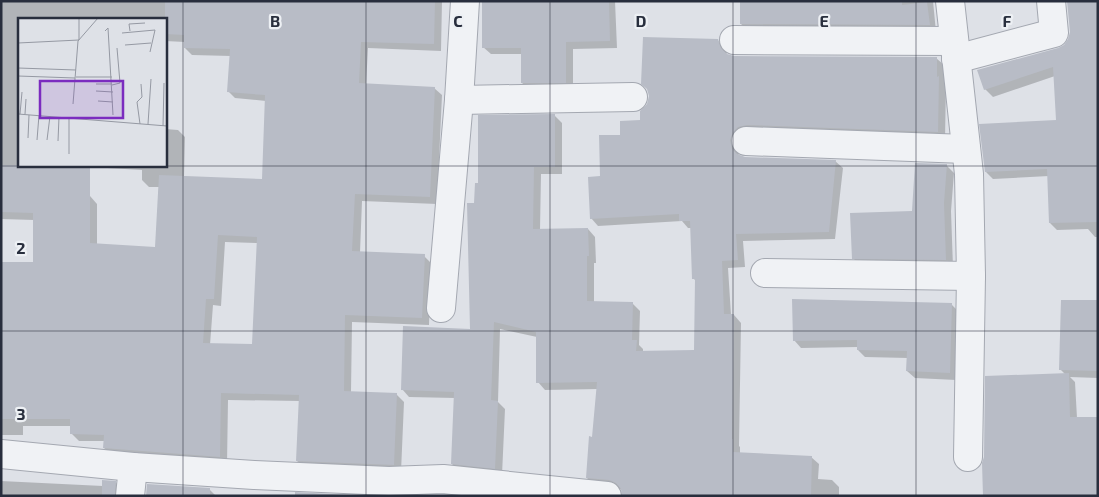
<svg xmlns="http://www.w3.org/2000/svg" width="1099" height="497" font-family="'Exo 2',sans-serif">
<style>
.shadow{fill:#0003;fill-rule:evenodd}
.building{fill:#b8bcc6;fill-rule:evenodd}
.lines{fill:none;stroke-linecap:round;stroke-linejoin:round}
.street-casing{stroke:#a4a8b1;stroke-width:30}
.street{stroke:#f0f2f5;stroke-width:28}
.grid{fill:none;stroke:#282e3d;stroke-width:1;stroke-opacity:0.55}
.inset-road{fill:none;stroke:#9599a3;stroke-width:1}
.view{fill:#7b2cbf;fill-opacity:0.15;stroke:#7b2cbf;stroke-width:2.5}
.inset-edge{fill:none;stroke:#282e3d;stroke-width:2.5}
.grid-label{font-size:16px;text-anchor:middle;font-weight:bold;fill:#282e3d;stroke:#edf0f4;stroke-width:4.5;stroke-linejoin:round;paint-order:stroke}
</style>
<rect width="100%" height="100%" fill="#dee1e7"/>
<g class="shadow">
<path d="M1,1H442L441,51L368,48L366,85L434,88L442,95L437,204L362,201L360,253L424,256L431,263L429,325L352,322L351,392L396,394L404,402L401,472L305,468L297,461L300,401L228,400L227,464L112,455L104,448L105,441H79L71,433V426H23V435H1V264L34,263V220L1,219ZM19,19H165V41L185,42V48L192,55L231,56L228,91L235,98L266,101L263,181L184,177L185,137L178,130L165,129V165H104L107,168L142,170V180L149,187H159L156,248L97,245V204L90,196L68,165H19ZM225,242L258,243L253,345H210L213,305L221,306Z"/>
<path d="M484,1H615L617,48L573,49V89L530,90L522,83L523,54H491L483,47Z"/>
<path d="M741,1H933L936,32L748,31L741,24Z"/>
<path d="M1098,1V237H1095L1088,229L1057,230L1050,223L1049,176L993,179L986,172L1057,121L1055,76L993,97L985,89L1066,45Z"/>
<path d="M718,41L725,48L727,55L734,57L936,58L944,65V83L946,85L945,139L737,149L739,156L745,158L835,161L843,168L835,239L743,241L745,267L728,268L731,315H734L741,323L739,446L740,447V454L811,457L819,464L818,479L832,480L839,487V496H624L622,490L617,487L594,485L587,478L593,438L598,389L545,390L538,382L537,337L500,329L498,402L505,409L502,475L459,471L452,464L455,398L409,397L402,389L472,330L476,204L480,184L554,115L562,123V174H541L540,230L588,229L595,237L596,263H594V303H632L640,311L639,345L643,349V352L695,351L697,282L694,279L691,228H688L682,221L598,226L591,218L602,177L622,136L641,122Z"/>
<path d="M946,165L954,173L951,211L953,267L860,265L853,258L914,212Z"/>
<path d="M1098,302V378L1070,377L1075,382L1077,418L984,496L1066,375L1060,369Z"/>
<path d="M952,305L959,312L956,380L915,378L907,371L908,358L865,357L858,350V347L801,348L794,340Z"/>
<path d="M1,481L103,486L115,482L123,490L122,496H1Z"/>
<path d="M209,489L216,496H147Z"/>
</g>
<g class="building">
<path d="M165,1H435L434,44L361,42L359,83L435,87L430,197L355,194L352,251L425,254L422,318L345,315L344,391L397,393L394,465L296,461L299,395L221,393L220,457L103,448L104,435L70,434V419H1V262H33V213L1,212V165H75V168H90V243L155,247L159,175L262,179L265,95L227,92L230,49L184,48V35L165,34ZM218,235L257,237L252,344L203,343L206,299H214Z"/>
<path d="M482,1H609L610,41L566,42V83H521V48H482Z"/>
<path d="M740,1H902V5L927,2L930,25L740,24Z"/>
<path d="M1067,1H1098V222L1049,223L1047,169L985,172L979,124L1056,120L1053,67L984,90L977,70L1058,48L1064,45L1068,39L1070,32Z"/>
<path d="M643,37L718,39L721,48L727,54L734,56L937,57V77L939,76L938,132L747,125L738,127L733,132L730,140L732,149L737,154L745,157L836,160L829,232L736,234L738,260L722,261L724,314H734L732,439H733V452L812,456L811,496H622L621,489L616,483L609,480L586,478L589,436L592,437L597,382L536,383V332L494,322L491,400L498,401L495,469L451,464L454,392L401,390L403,326L470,329L467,203H474L475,183H478V115L555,114V167H534L533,229L588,228L589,256H587V301L633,302L632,340H637L636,351L694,350L695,279H692L690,221H679V214L590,219L588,177L600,176L599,135H620V121L640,120V111L647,104L649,96L647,89L641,84Z"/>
<path d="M915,163L947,164L944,203L946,260L852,259L850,213L912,211Z"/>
<path d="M792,299L952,303L950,373L906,371L907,351L857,350V340L793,341Z"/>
<path d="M1061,300H1098V371L1059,370Z"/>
<path d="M1069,373L1070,417H1098V496H983L982,463L984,457L985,376Z"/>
<path d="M102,480L116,481L115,496H102Z"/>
<path d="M147,484L210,488V496H146Z"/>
<path d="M295,492L369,496H295Z"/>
</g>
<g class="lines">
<defs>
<g id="street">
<path d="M950,1L969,174L971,276L968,457"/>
<path d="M734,40L954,41"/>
<path d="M956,59L1054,33L1051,1"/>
<path d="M459,100L633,97"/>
<path d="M746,141L966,149"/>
<path d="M765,273L971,276"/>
<path d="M441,308L459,100L465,1"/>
<path d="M1,454L133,467L254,475L389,481L443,479L607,496"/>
<path d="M130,496L133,467"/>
</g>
</defs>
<use href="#street" class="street-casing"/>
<use href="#street" class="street"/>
</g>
<path class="grid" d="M183,1V496M366,1V496M550,1V496M733,1V496M916,1V496M1,166H1098M1,331H1098"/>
<g transform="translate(18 18)">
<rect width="149" height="149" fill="#dee1e7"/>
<path class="inset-road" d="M87,13L90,10L95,97M112,13L111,6L127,5M104,15L137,12L132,34M61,22V0M0,25L61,22M107,27L133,25M0,50L58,52M0,58L57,60M58,59H94M78,66H94M94,67L102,65L99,30M78,73L95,74M80,83L95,84M55,86L60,23L80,0M0,96L149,108M2,96L4,74M7,96L8,81M122,106L119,84L124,79L123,66M130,106L133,61M145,108L146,65M10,120L11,97M19,122L21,97M29,122L32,98M40,123L41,99M51,136V99"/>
<path class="view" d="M22,63H105V100H22Z"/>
<rect width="149" height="149" class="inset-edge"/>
</g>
<g class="grid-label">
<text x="275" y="27">B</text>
<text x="458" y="27">C</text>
<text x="641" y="27">D</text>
<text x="824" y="27">E</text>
<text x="1007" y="27">F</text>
<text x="21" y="254">2</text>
<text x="21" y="420">3</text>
</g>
<rect width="1099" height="497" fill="none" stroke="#282e3d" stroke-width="5"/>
</svg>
